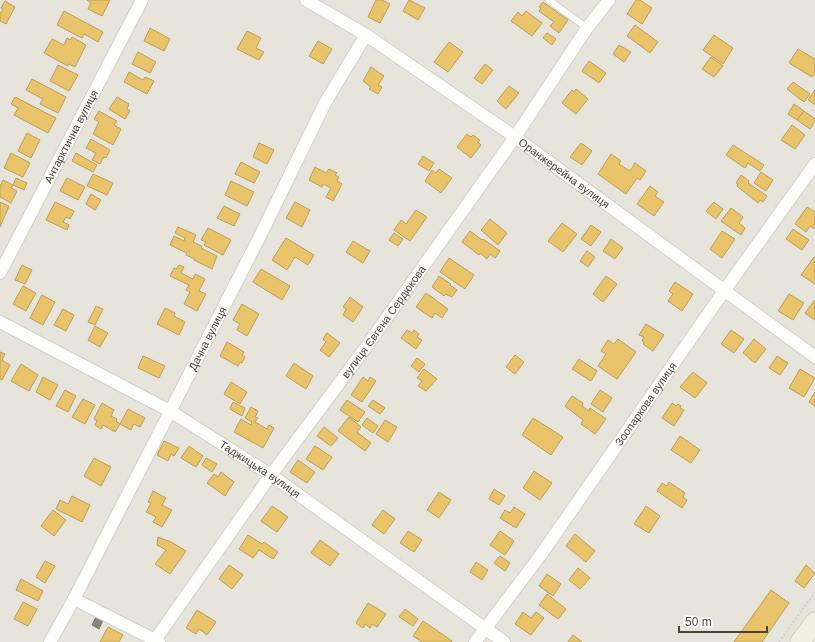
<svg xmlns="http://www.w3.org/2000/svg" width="815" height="642" font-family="Helvetica,sans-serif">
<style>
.residential{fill:#e7e4dc}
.homes{fill:#e9c46a;stroke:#ba9e5b}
.industry{fill:#8a817c;stroke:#776f68}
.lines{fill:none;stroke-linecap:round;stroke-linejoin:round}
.service-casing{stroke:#d2d0cb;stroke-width:8}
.minor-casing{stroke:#d2d0cb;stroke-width:14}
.primary-casing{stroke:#d6cebb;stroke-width:21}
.path{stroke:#d3d2cc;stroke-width:2;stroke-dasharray:2 2;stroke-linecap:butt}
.service{stroke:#fdfdfc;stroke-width:6}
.minor{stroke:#fdfdfc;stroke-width:12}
.primary{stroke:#f2efe6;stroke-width:19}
.labels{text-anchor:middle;stroke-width:4;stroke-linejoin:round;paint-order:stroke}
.street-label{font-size:11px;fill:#4b4439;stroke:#fff}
</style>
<rect width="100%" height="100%" fill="#f4f2ee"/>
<rect class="residential" x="0" y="0" width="815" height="642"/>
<g class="homes">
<path d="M87,0H110L102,16L88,9L91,3Z"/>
<path d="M376,0H382L390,4L380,23L368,17Z"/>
<path d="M409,0L425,8L418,20L403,11Z"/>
<path d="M636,0H640L652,8L642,24L627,14Z"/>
<path d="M5,1L15,7L6,24L0,21V14L3,9L1,8Z"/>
<path d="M543,2L568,20L559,33L550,26L554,22L539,11L541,8L539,7Z"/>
<path d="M64,11L103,32L98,42L84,34L82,38L57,25Z"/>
<path d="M526,11L542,23L532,36L511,21L518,12L522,16Z"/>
<path d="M635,25L658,42L650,53L627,36Z"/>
<path d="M150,28L170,39L164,51L144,41Z"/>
<path d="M247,31L261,38L256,48L264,52L259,60L237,49Z"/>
<path d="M547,33L556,39L552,45L543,38Z"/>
<path d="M714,35L733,48L723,64L703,50Z"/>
<path d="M72,37L86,45L75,67L69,64L68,66L44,53L52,39L64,45L67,38L70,40Z"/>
<path d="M318,41L332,49L323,64L309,56Z"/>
<path d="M449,42L463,52L448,72L434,62Z"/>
<path d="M619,45L631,52L624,62L613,54Z"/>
<path d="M798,49L815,59V73L812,77L789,63Z"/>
<path d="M138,52L156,62L150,73L132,64Z"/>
<path d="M711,57L723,66L714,77L702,69Z"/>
<path d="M589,61L606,73L599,83L582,71Z"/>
<path d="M485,64L493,70L482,84L474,78Z"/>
<path d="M58,65L78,75L69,91L50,81Z"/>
<path d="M371,67L384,76L378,85L382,87L378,94L369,89L371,87L363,81Z"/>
<path d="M129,72L143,80L145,77L154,81L147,94L124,82Z"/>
<path d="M32,79L66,97L58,113L40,104L43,99L26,90Z"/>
<path d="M793,82L810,94L804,102L787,89Z"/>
<path d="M509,86L519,93L506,109L497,101Z"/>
<path d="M576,89L588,99L576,114L562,103L572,90L574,92Z"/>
<path d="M815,90V105L808,100Z"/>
<path d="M15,97L56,118L48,133L14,115L18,108L11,104Z"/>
<path d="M117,97L129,104L127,109L130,111L125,119L109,109Z"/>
<path d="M794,104L804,111L797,120L788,114Z"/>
<path d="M99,111L117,121L114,125L121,129L113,145L93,134L99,122L94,119Z"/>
<path d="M804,111L815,119V122L810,129L797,120Z"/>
<path d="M792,125L805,135L795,149L781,140Z"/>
<path d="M27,133L40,140L31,158L18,151Z"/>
<path d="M467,134L471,137L473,135L480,140L478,142L481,145L471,158L457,147Z"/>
<path d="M91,139L110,150L106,158L104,157L100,164L92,160L96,153L86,148Z"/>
<path d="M259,143L274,150L267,164L253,157Z"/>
<path d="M581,143L592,151L582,165L570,157Z"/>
<path d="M733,145L764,165L760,171L748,163L745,168L726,155Z"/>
<path d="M11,153L30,163L23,177L4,168Z"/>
<path d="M76,153L97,165L93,172L72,161Z"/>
<path d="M611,154L621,161L619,164L630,171L635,163L646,171L640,180L637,178L626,194L598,174Z"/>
<path d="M423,156L434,163L429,171L418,164Z"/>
<path d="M241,162L260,172L254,183L235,174Z"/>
<path d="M315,167L326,173L329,169L337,173L335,175L339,177L337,181L342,184L333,201L326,197L331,188L323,184L322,187L309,180Z"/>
<path d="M439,169L452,178L441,193L425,181L432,170L436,173Z"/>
<path d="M761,172L773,180L766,191L754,183Z"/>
<path d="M93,174L113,183L107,195L87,186Z"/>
<path d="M741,175L749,181L748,183L767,196L763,202L760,200L758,203L737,186L738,184L736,183Z"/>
<path d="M16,178L27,183L24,190L13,185Z"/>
<path d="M67,178L85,187L78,200L60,191Z"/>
<path d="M3,180L13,185L11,188L17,191L11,203L0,197V187Z"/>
<path d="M231,181L254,192L247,206L225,195Z"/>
<path d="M650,186L658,192L655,196L664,202L654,216L637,204Z"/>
<path d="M91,194L101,200L95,210L86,204Z"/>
<path d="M0,202L9,206L0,227Z"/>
<path d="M55,202L74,211L70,219L66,217L63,222L69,225L67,230L46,220Z"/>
<path d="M295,202L310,210L302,227L286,218Z"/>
<path d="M714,202L723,209L716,219L706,211Z"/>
<path d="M224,206L240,214L234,226L217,218Z"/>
<path d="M807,207L815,212V229L810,226L806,232L795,224Z"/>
<path d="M731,208L743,217L739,223L745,228L741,235L721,221Z"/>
<path d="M416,210L427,217L410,241L394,230L401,220L406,224Z"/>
<path d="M490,219L507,233L498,245L481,230Z"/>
<path d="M562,223L577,234L563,252L548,241Z"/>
<path d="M591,225L601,232L591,246L581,239Z"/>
<path d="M178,227L196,235L193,242L202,246L201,248L217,256L212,269L194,260L195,259L186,255L187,253L170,245L174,236L184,241L185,238L175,233Z"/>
<path d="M208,228L231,240L223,255L204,245L206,242L201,240Z"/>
<path d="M793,229L809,240L802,250L786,239Z"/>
<path d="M470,231L482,240L483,239L500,251L495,258L490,254L487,259L480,253L479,255L462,242Z"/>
<path d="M722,231L735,239L722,258L710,249Z"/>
<path d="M394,233L403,239L398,246L389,240Z"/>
<path d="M286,238L314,255L308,265L295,257L287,270L272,260Z"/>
<path d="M611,239L623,248L615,259L603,251Z"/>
<path d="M353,241L370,251L363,263L346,252Z"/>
<path d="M587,251L595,257L588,267L580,261Z"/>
<path d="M814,257L815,258V284L801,275Z"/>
<path d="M449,258L474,275L465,289L440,272Z"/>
<path d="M22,265L32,270L25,284L15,280Z"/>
<path d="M179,265L184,267L181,273L193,279L195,274L205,279L199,291L206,294L197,311L184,304L190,292L186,290L189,285L170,276L174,268L176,269Z"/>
<path d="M261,269L290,286L282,300L253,282Z"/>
<path d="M439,276L451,284L450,285L457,290L452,297L446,294L444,296L432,287Z"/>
<path d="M606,276L617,284L603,302L593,294Z"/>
<path d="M675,282L693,294L682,311L668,301L673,294L669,291Z"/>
<path d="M23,286L36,293L26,311L13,304Z"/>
<path d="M426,293L448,309L442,318L435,313L432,318L416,307Z"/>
<path d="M789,294L804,303L793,320L778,311Z"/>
<path d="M42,295L55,302L43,325L30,318Z"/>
<path d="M350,297L363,307L353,322L343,315L346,309L343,307Z"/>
<path d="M815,300V320L805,313Z"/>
<path d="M242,304L259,314L247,336L237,330L240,324L233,320Z"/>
<path d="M96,306L103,309L95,325L88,322Z"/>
<path d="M165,308L175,313L174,316L185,322L179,335L157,324Z"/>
<path d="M63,309L74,315L66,331L54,325Z"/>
<path d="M646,324L664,335L653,351L643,344L644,342L642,341L644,337L639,335Z"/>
<path d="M95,326L108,333L100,347L88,340Z"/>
<path d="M407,330L412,333L414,330L419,334L417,337L422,340L416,349L401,338Z"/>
<path d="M731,330L744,339L734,353L721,344Z"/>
<path d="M327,333L340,343L329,357L320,350L326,342L323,339Z"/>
<path d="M618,339L636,352L617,379L598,366L606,354L601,351L608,340L614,344Z"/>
<path d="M754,339L766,349L755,363L743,353Z"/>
<path d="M227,342L244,352L242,355L245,357L242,363L240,362L238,366L220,356Z"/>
<path d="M0,352L5,354L2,360L10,365L2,380L0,379Z"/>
<path d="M515,355L524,362L515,374L506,367Z"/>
<path d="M143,356L165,366L159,378L138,368Z"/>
<path d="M777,356L788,363L780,375L769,368Z"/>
<path d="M417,358L425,364L419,372L411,366Z"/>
<path d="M579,359L597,371L591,381L572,369Z"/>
<path d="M294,363L313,376L306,389L286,376Z"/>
<path d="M21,364L38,375L29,391L11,381Z"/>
<path d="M424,369L437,379L426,391L418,386L422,381L417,378Z"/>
<path d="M800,369L815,378L804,397L789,388Z"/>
<path d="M693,372L707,383L695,398L680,387Z"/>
<path d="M43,377L58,385L50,400L36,392Z"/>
<path d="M363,377L368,381L370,377L376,381L362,402L351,395Z"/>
<path d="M231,382L247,392L240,404L224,394Z"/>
<path d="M65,390L76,396L68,412L56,406Z"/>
<path d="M600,390L612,398L603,412L591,404Z"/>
<path d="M815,392V406L809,402Z"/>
<path d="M572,396L583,403L582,406L589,411L590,408L606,419L595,434L581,424L583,420L565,406Z"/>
<path d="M83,399L95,405L85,424L72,417Z"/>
<path d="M347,400L365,412L358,422L340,410Z"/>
<path d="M373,400L385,408L380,414L368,406Z"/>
<path d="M233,402L245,408L242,416L230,409Z"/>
<path d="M102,403L114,410L111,416L117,419L116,421L120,424L115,432L103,425L101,429L95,425L97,421L94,419Z"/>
<path d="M672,403L676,406L678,404L681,406L680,408L684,410L674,426L662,418Z"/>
<path d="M251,407L258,411L255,417L258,418L255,422L267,429L269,425L274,428L263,448L234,432L241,419L251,425L252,422L245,418Z"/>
<path d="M128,409L145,418L140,427L134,424L131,430L120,424Z"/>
<path d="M349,417L361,427L357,432L371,443L365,451L338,431Z"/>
<path d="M367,418L378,426L373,433L362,425Z"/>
<path d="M533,418L563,437L551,455L522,435Z"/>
<path d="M385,420L397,427L388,442L376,434Z"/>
<path d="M324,427L338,438L331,446L317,436Z"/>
<path d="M680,436L700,450L691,463L671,450Z"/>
<path d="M164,441L179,448L174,456L171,454L168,461L157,455Z"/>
<path d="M189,446L203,456L196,467L181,458Z"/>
<path d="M315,446L332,457L323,470L306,459Z"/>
<path d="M94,458L111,467L101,486L84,476Z"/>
<path d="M206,458L217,464L212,472L202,465Z"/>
<path d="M298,460L315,472L307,483L290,472Z"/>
<path d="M534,471L552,483L540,500L523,488Z"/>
<path d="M221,472L234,482L225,496L207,483L214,474L218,477Z"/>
<path d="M669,482L685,493L683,497L687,500L682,508L657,491L662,483L667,486Z"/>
<path d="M494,489L505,496L499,505L489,499Z"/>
<path d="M153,491L166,498L162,505L172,510L162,527L153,522L156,517L146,512L151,503L148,502Z"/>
<path d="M439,492L451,500L439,518L427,510Z"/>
<path d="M72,496L90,505L82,522L56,509L60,500L68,504Z"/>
<path d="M272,506L288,517L277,532L261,521Z"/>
<path d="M646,506L660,516L649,533L634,524Z"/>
<path d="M514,507L525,514L516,528L500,518L505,510L510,513Z"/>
<path d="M53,510L66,520L54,536L41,526Z"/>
<path d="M383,510L395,519L384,534L372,525Z"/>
<path d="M408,531L422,540L414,552L400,543Z"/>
<path d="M500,531L514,541L505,555L490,545Z"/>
<path d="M575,534L595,551L586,562L566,546Z"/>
<path d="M248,535L262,544L264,542L278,552L273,559L259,550L253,558L239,549Z"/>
<path d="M158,537L171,542L186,551L170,574L155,564L166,550L157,545Z"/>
<path d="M320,540L339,554L330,566L311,553Z"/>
<path d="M500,556L510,563L505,571L494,563Z"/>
<path d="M45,561L55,566L45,583L36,577Z"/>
<path d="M476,562L488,570L482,580L470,572Z"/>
<path d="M229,565L243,575L232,589L219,579Z"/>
<path d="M806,565L815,573L804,588L795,581Z"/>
<path d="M578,568L590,578L580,589L569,580Z"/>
<path d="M547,574L561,584L553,596L539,586Z"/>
<path d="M21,579L43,591L38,601L16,590Z"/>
<path d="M771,590L789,603L762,642H734Z"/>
<path d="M547,594L566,609L558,619L539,605Z"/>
<path d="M23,602L37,609L28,626L14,619Z"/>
<path d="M368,603L386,614L377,627L372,624L370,628L365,624L363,628L356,623Z"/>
<path d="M405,609L418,619L413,626L399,617Z"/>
<path d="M197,610L216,622L207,635L199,629L196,634L186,628Z"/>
<path d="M523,612L531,618L536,612L544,618L531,635L515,624Z"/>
<path d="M423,621L452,641L451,642H422L413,636Z"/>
<path d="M108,627L123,635L119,642H100Z"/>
<path d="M573,635L582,642H568Z"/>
</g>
<path class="industry" d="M97,615L103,620L99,629L92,625Z"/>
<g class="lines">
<defs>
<path id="service" d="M549,0L587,28"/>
<g id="minor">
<path id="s1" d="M306,0L366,35L515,137L815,357"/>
<path id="s2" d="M0,273L142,0"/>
<path id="s3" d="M0,322L170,411L271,475L504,642"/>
<path d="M74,599L159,642"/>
<path id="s4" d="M155,640L271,475L366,347L515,137L587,28L609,0"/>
<path id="s5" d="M50,642L74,599L261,234L325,103L366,35"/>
<path id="s6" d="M475,642L540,556L724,291L815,164"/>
</g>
<path id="primary" d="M800,642L815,622"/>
</defs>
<use href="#service" class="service-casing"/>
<use href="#minor" class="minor-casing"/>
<use href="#primary" class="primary-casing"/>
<path class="path" d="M779,642L815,592"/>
<use href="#service" class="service"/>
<use href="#minor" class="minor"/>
<use href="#primary" class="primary"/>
</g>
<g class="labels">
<g class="street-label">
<text dy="4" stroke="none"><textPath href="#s2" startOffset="154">Антарктична вулиця</textPath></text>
<text dy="4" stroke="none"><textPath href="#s1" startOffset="311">Оранжерейна вулиця</textPath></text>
<text dy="4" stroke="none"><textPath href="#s4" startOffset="392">вулиця Євгена Сердюкова</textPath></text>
<text dy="4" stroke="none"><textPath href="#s5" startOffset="342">Дачна вулиця</textPath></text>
<text dy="4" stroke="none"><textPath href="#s6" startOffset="293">Зоопаркова вулиця</textPath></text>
<text dy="4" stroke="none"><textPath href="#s3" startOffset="299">Таджицька вулиця</textPath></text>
</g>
</g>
<path d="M679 626v6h88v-6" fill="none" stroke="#4b4439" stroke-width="2"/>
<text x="685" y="626" font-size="12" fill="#4b4439" stroke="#ffffff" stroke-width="3" paint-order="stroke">50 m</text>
</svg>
